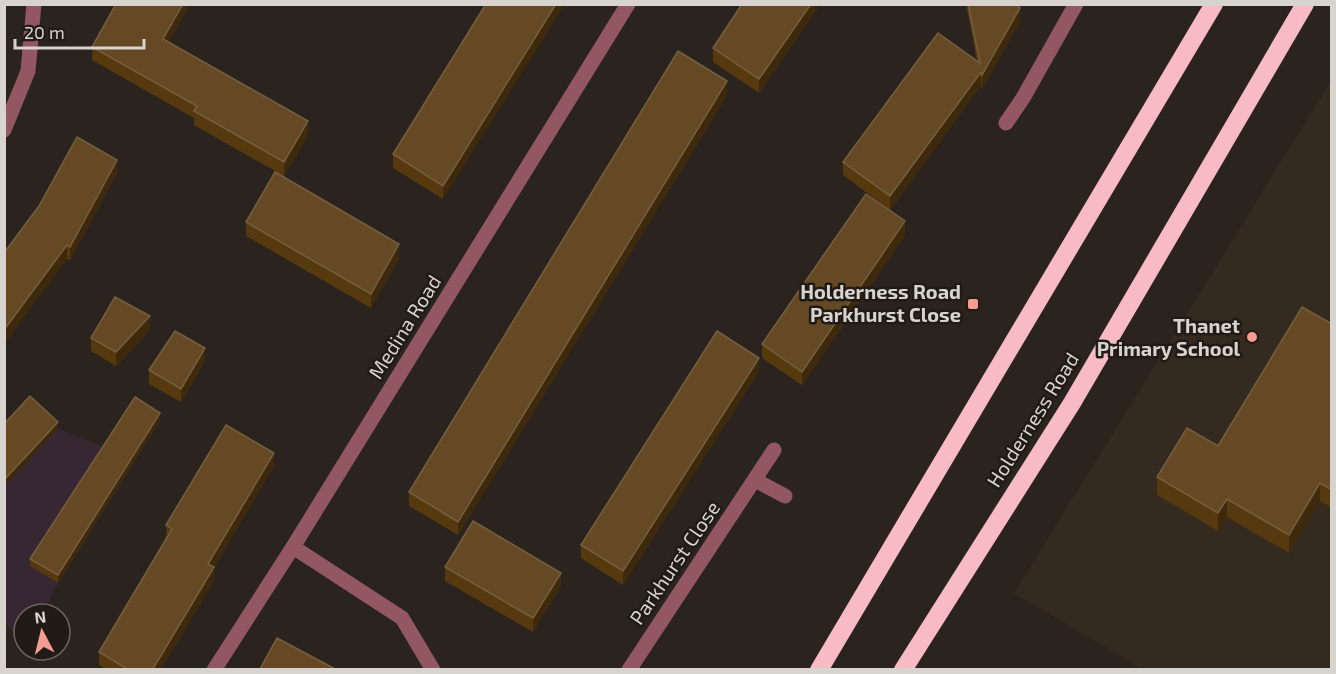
<svg xmlns="http://www.w3.org/2000/svg" width="1336" height="674" font-family="'Exo 2',sans-serif">
<style>
.built{fill:#352a1f}
.industrial{fill:#372733}
.lines{fill:none;stroke-linecap:round;stroke-linejoin:round}
.minor{stroke:#935761;stroke-width:15}
.highway{stroke:#f8bbc3;stroke-width:18}
.wall{fill:#56390f}
.shaded-wall{fill:#3f290d}
.building{fill:#644924;stroke:#765f3e;stroke-width:1.5}
.poi-dot{fill:#f59c92;stroke:#211b15;stroke-width:2}
.labels{text-anchor:middle;stroke-width:5;stroke-linejoin:round;paint-order:stroke}
.poi-label{font-size:20px;font-weight:bold;fill:#d7d3ce;stroke:#211b15;text-anchor:end}
.street-label{font-size:20px;fill:#d7d3ce;stroke:#211b15}
</style>
<rect width="100%" height="100%" fill="#2b241e"/>
<path class="built" d="M1331,81V669H1142L1014,593Z"/>
<path class="industrial" d="M57,428L105,448L132,465L58,583L43,614H24V637L21,639L5,623L4,430Z"/>
<g class="lines">
<g class="minor">
<path d="M1006,123L1023,98L1076,4"/>
<path d="M4,130L28,71L34,4"/>
<path d="M755,480L785,496"/>
<path d="M293,547L402,618L433,670"/>
<path d="M214,670L293,547L628,4"/>
<path d="M629,670L774,450"/>
</g>
<g class="highway">
<path d="M819,670L1214,4"/>
<path d="M903,670L1072,403L1305,4"/>
</g>
</g>
<g class="wall">
<path d="M116,4H190L169,42L308,135L284,176L194,125V118L92,60V47Z"/>
<path d="M486,4L443,199L393,168V154Z"/>
<path d="M742,4H820L759,93L713,62V48Z"/>
<path d="M966,4H1015L1020,21L982,89L981,85L890,210L843,175V162L977,61Z"/>
<path d="M727,95L458,535L409,506V492Z"/>
<path d="M117,173L70,260L67,259L39,206Z"/>
<path d="M246,222L399,258L371,308L246,236Z"/>
<path d="M905,235L802,385L762,358V344Z"/>
<path d="M1332,324V508L1320,501L1289,553L1227,517L1218,531L1157,495V477L1218,446Z"/>
<path d="M150,330L116,366L91,351V338Z"/>
<path d="M205,361L181,402L149,384V370Z"/>
<path d="M759,371L623,585L581,558V545Z"/>
<path d="M160,420L58,583L30,566V559Z"/>
<path d="M274,466L214,567V580L161,669H106L99,665V652L167,538L166,525Z"/>
<path d="M445,567L561,586L533,632L445,581Z"/>
</g>
<g class="shaded-wall">
<path d="M183,4H190L163,53V39Z"/>
<path d="M556,4H565L443,199V186Z"/>
<path d="M811,4H820L759,93V79Z"/>
<path d="M1020,8V21L982,89V75Z"/>
<path d="M981,72V85L890,210V196Z"/>
<path d="M727,81V95L458,535V522Z"/>
<path d="M308,121V135L284,176V162Z"/>
<path d="M117,160V173L70,260V247Z"/>
<path d="M905,221V235L802,385V372Z"/>
<path d="M399,244V258L371,308V294Z"/>
<path d="M67,245V259L4,344V330Z"/>
<path d="M150,316V330L116,366V352Z"/>
<path d="M205,348V361L181,402V389Z"/>
<path d="M759,358V371L623,585V571Z"/>
<path d="M160,413V420L58,583V575Z"/>
<path d="M58,422V429L4,487V480Z"/>
<path d="M274,453V466L208,577V564Z"/>
<path d="M1320,483V501L1289,553V535Z"/>
<path d="M1227,499V517L1218,531V513Z"/>
<path d="M214,567V580L161,669H153Z"/>
<path d="M561,573V586L533,632V618Z"/>
</g>
<g class="building">
<path d="M116,4H183L163,39L308,121L284,162L194,111L197,106L92,47Z"/>
<path d="M486,4H556L443,186L393,154Z"/>
<path d="M742,4H811L759,79L713,48Z"/>
<path d="M968,4H1015L1020,8L982,75L981,72L890,196L843,162L938,33L980,63Z"/>
<path d="M678,51L727,81L458,522L409,492Z"/>
<path d="M77,137L117,160L70,247L67,245L4,330V253L39,206Z"/>
<path d="M275,172L399,244L371,294L246,222Z"/>
<path d="M866,194L905,221L802,372L762,344Z"/>
<path d="M115,297L150,316L116,352L91,338Z"/>
<path d="M1302,307L1332,324V490L1320,483L1289,535L1227,499L1218,513L1157,477L1187,428L1218,446Z"/>
<path d="M175,331L205,348L181,389L149,370Z"/>
<path d="M717,331L759,358L623,571L581,545Z"/>
<path d="M30,396L58,422L4,480V424Z"/>
<path d="M135,397L160,413L58,575L30,559Z"/>
<path d="M226,425L274,453L208,564L214,567L153,669H127L99,652L172,529L166,525Z"/>
<path d="M473,521L561,573L533,618L445,567Z"/>
<path d="M277,638L335,669H260Z"/>
</g>
<g class="poi-dot">
<rect x="967" y="298" width="12" height="12" rx="3"/>
<circle cx="1252" cy="337" r="6"/>
</g>
<g class="labels">
<g class="poi-label">
<text x="961" y="299">Holderness Road<tspan x="961" dy="23">Parkhurst Close</tspan></text>
<text x="1240" y="333">Thanet<tspan x="1240" dy="23">Primary School</tspan></text>
</g>
<g class="street-label">
<text transform="translate(405 327) rotate(-58)" y="7">Medina Road</text>
<text transform="translate(1033 420) rotate(-58)" y="7">Holderness Road</text>
<text transform="translate(675 563) rotate(-56)" y="7">Parkhurst Close</text>
</g>
</g>
<rect width="1336" height="674" fill="none" stroke="#d7d3ce" stroke-width="12"/>
<g transform="translate(42 632) rotate(353)"><circle r="28" fill="#211b15" stroke="#6a655f" stroke-width="1.5"/>
<path d="M0-4.5L10 22L0 15L-10 22Z" fill="#f59c92"/>
<text y="-9" font-size="16" font-weight="bold" text-anchor="middle" fill="#d7d3ce">N</text>
</g>
<path d="M15 39v9h129v-9" fill="none" stroke="#d7d3ce" stroke-width="3"/>
<text x="24" y="39" font-size="18" fill="#d7d3ce" stroke="#211b15" stroke-width="4.5" paint-order="stroke">20 m</text>
</svg>
